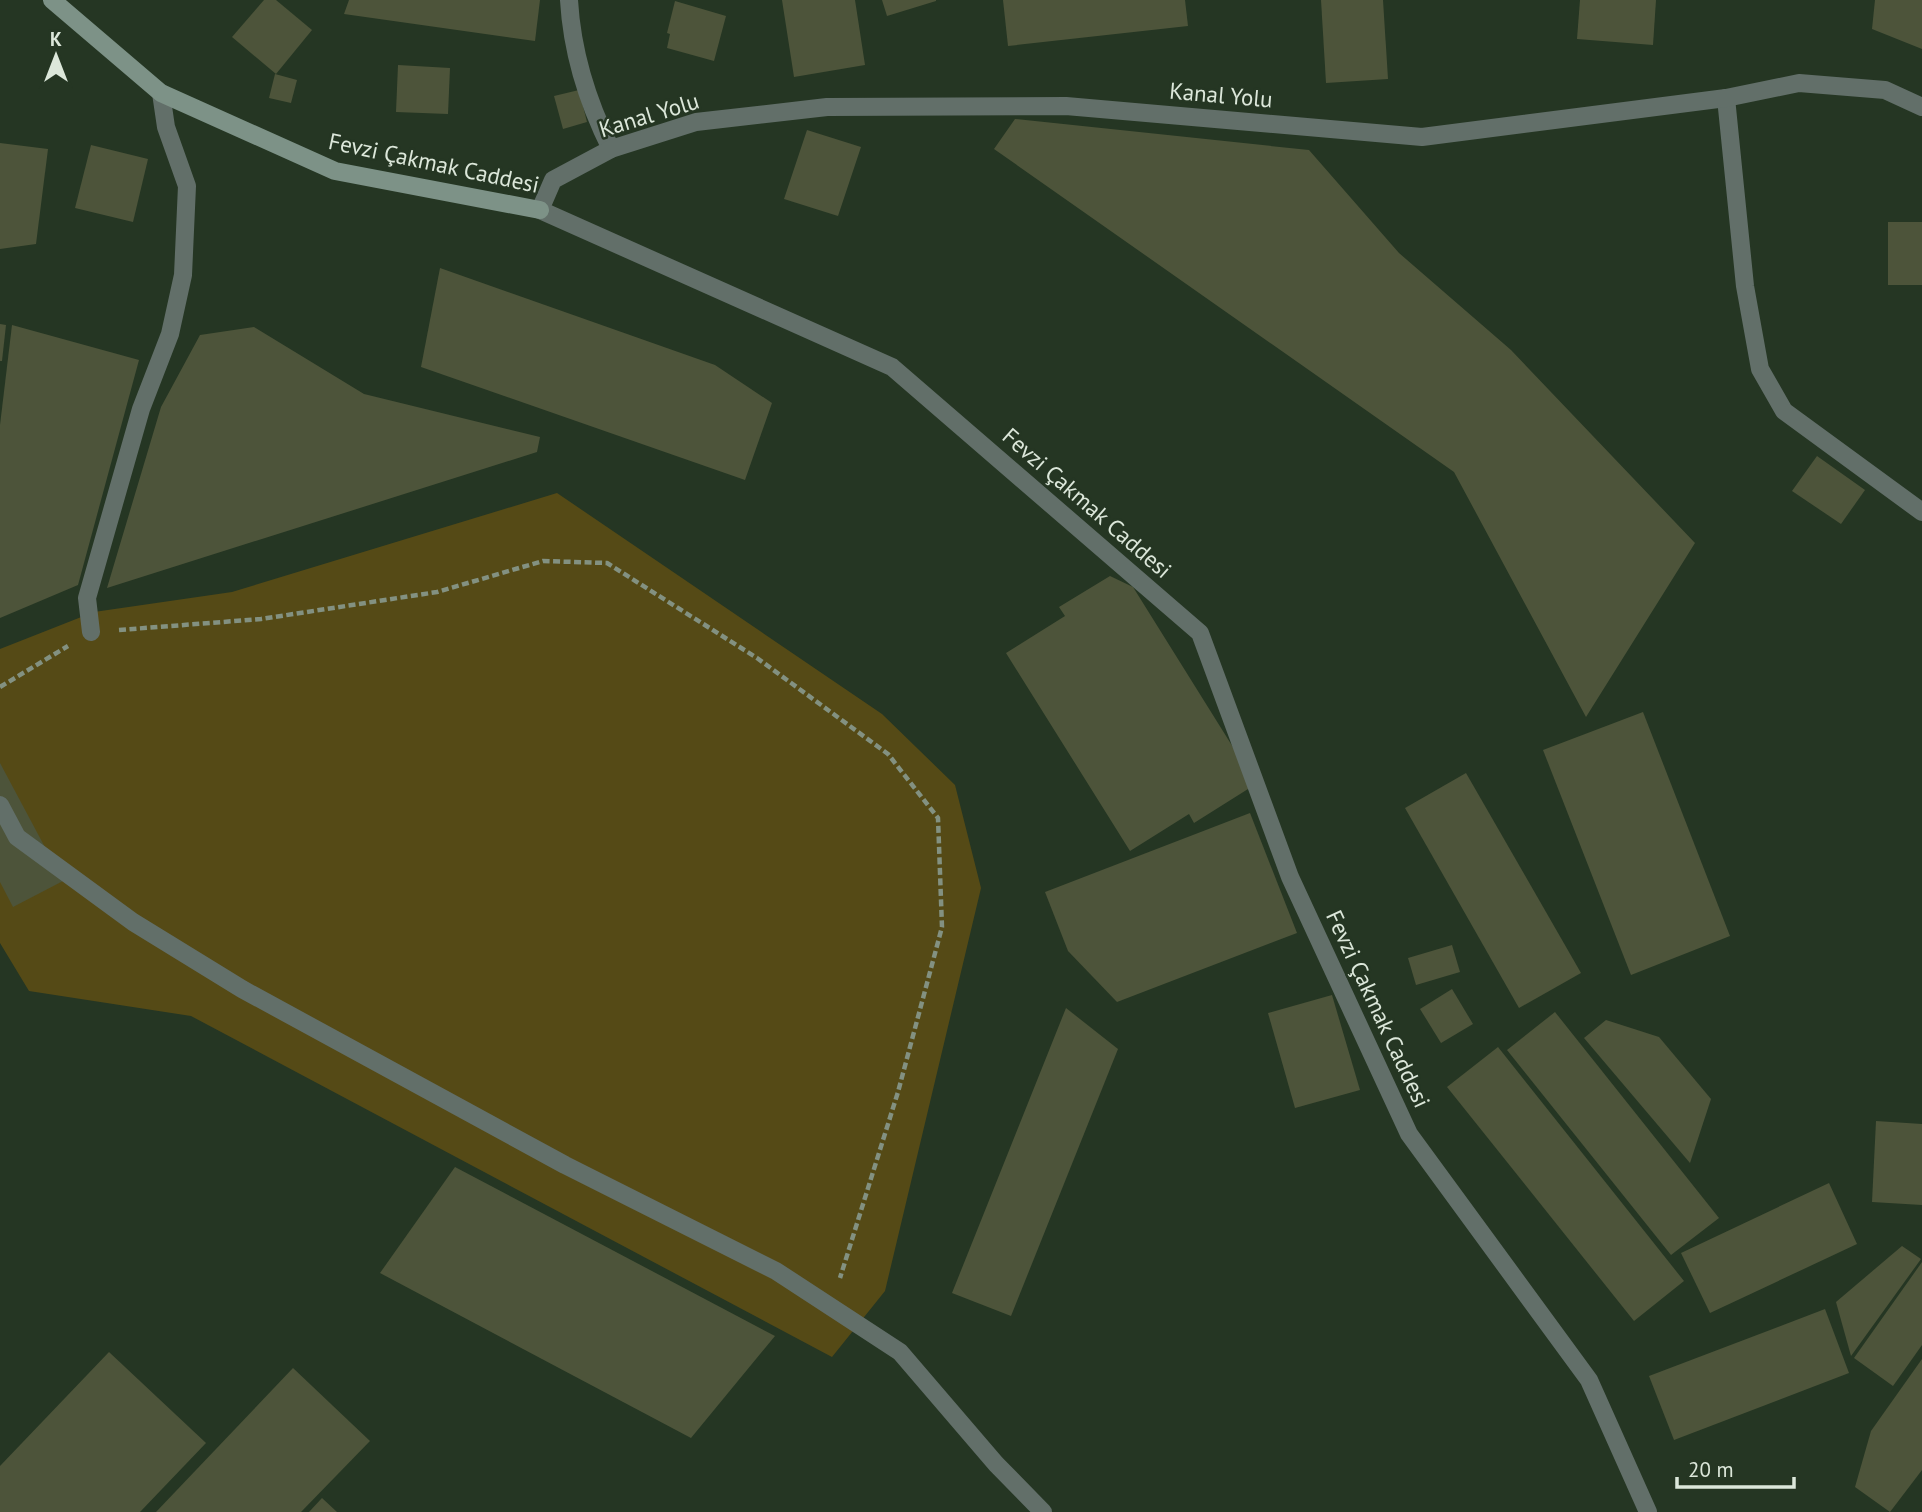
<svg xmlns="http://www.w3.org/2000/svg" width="1922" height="1512" font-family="'PT Sans',sans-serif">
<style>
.green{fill:#554a16}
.building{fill:#4d543a}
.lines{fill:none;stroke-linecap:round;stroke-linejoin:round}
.path{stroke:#839181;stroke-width:4.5;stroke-dasharray:7 3.5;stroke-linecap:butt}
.lane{stroke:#626f69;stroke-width:18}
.street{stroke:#626f69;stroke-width:18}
.secondary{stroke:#7d9287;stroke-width:18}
.labels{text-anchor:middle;stroke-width:5;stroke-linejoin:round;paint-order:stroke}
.street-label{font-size:23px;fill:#dce7da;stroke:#253623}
</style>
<rect width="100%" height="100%" fill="#253623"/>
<path class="green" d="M557,493L882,714L955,785L981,888L885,1291L832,1357L191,1016L29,991L0,943V649L94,612L232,592Z"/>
<g class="building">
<path d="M264,0H276L312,30L276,74L232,37Z"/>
<path d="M349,0H540L535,41L344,14Z"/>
<path d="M782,0H855L865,65L794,77Z"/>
<path d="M882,0H936V1L887,16Z"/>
<path d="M1003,0H1185L1188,26L1008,46Z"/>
<path d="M1321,0H1383L1388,79L1326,83Z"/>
<path d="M1580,0H1656L1653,45L1577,39Z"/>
<path d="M1875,0H1922V49L1872,29Z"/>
<path d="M675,1L726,16L714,61L667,48L670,34L667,33Z"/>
<path d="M398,65L450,68L448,114L396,112Z"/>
<path d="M275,74L297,80L291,103L269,98Z"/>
<path d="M579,90L587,122L563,129L554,96Z"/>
<path d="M1015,119L1309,150L1399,253L1511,350L1695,543L1586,717L1454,472L994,149Z"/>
<path d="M807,130L861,147L838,216L784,199Z"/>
<path d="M0,143L48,149L36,244L0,249Z"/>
<path d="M91,145L148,159L133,222L75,208Z"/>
<rect x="1888" y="222" width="34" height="63"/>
<path d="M440,268L715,365L772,403L745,480L421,367Z"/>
<path d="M0,324L6,325L2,361H0Z"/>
<path d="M12,325L139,360L78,585L0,618V425Z"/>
<path d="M254,327L364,394L540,437L537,452L107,588L161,407L200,335Z"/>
<path d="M1817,456L1865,490L1841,524L1792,491Z"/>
<path d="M1110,576L1133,587L1256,784L1194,823L1189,814L1130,851L1006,653L1065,616L1059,607Z"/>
<path d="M1643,712L1730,936L1631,975L1543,750Z"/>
<path d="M0,763L63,881L13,907L0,882Z"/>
<path d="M1466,773L1581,973L1519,1008L1405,808Z"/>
<path d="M1250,813L1297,933L1117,1002L1068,951L1045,892Z"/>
<path d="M1452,945L1460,972L1416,985L1408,958Z"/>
<path d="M1452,989L1473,1024L1441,1043L1420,1009Z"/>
<path d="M1332,995L1360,1090L1295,1108L1268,1013Z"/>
<path d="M1066,1008L1118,1049L1011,1316L952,1293Z"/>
<path d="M1555,1012L1719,1218L1671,1255L1507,1050Z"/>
<path d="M1606,1020L1659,1037L1711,1099L1690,1163L1584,1038Z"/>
<path d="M1498,1047L1684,1281L1634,1321L1447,1087Z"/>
<path d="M1876,1121L1922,1124V1205L1872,1202Z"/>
<path d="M455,1167L775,1336L691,1438L380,1273Z"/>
<path d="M1829,1183L1857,1244L1710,1313L1681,1253Z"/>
<path d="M1902,1246L1921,1259L1851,1356L1836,1302Z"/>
<path d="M1922,1262V1345L1893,1386L1854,1358Z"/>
<path d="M1825,1309L1849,1373L1674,1440L1649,1376Z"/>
<path d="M109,1352L206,1443L140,1512H0V1466Z"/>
<path d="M1922,1359V1470L1890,1512L1855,1487L1871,1431Z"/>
<path d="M293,1368L370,1441L301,1512H156Z"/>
<path d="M322,1498L337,1512H309Z"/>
</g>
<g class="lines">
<g class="path">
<path d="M119,630L261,619L437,592L543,561L607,563L757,658L888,754L938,818L942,927L898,1092L840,1278"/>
<path d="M0,687L68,646"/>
</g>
<g class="lane">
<path d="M569,0C572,53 587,101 611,149"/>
<path d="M91,632L87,598L141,409L170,334L183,275L187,186L166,127L161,93"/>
<path d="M0,805L17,837L133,922L242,989L565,1165L776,1271L900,1352L996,1464L1043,1512"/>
</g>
<g class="street">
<path d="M1726,98L1745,286L1760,369L1784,411L1922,512"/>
<path d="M1648,1512L1589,1380L1409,1134L1290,877L1200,633L892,367L540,210L553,180L611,149L696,122L827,107L1066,106L1422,137L1726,98L1799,83L1885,90L1922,107"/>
</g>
<path class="secondary" d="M52,0L161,93L335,171L540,210"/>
</g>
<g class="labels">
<g class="street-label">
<text transform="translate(1221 95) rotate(5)" y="8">Kanal Yolu</text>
<text transform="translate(649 115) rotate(-17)" y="8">Kanal Yolu</text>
<text transform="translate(434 163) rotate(12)" y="8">Fevzi Çakmak Caddesi</text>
<text transform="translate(1087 503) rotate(41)" y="8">Fevzi Çakmak Caddesi</text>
<text transform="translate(1378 1009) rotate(65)" y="8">Fevzi Çakmak Caddesi</text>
</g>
</g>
<g transform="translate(56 56)" stroke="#253623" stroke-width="5" paint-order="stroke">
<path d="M0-5L12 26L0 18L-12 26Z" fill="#dce7da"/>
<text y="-10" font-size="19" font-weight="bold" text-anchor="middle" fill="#dce7da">K</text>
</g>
<path d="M1677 1477v10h117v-10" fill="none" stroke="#dce7da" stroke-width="3.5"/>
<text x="1688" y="1477" font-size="21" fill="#dce7da" stroke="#253623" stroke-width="5" paint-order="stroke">20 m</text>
</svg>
